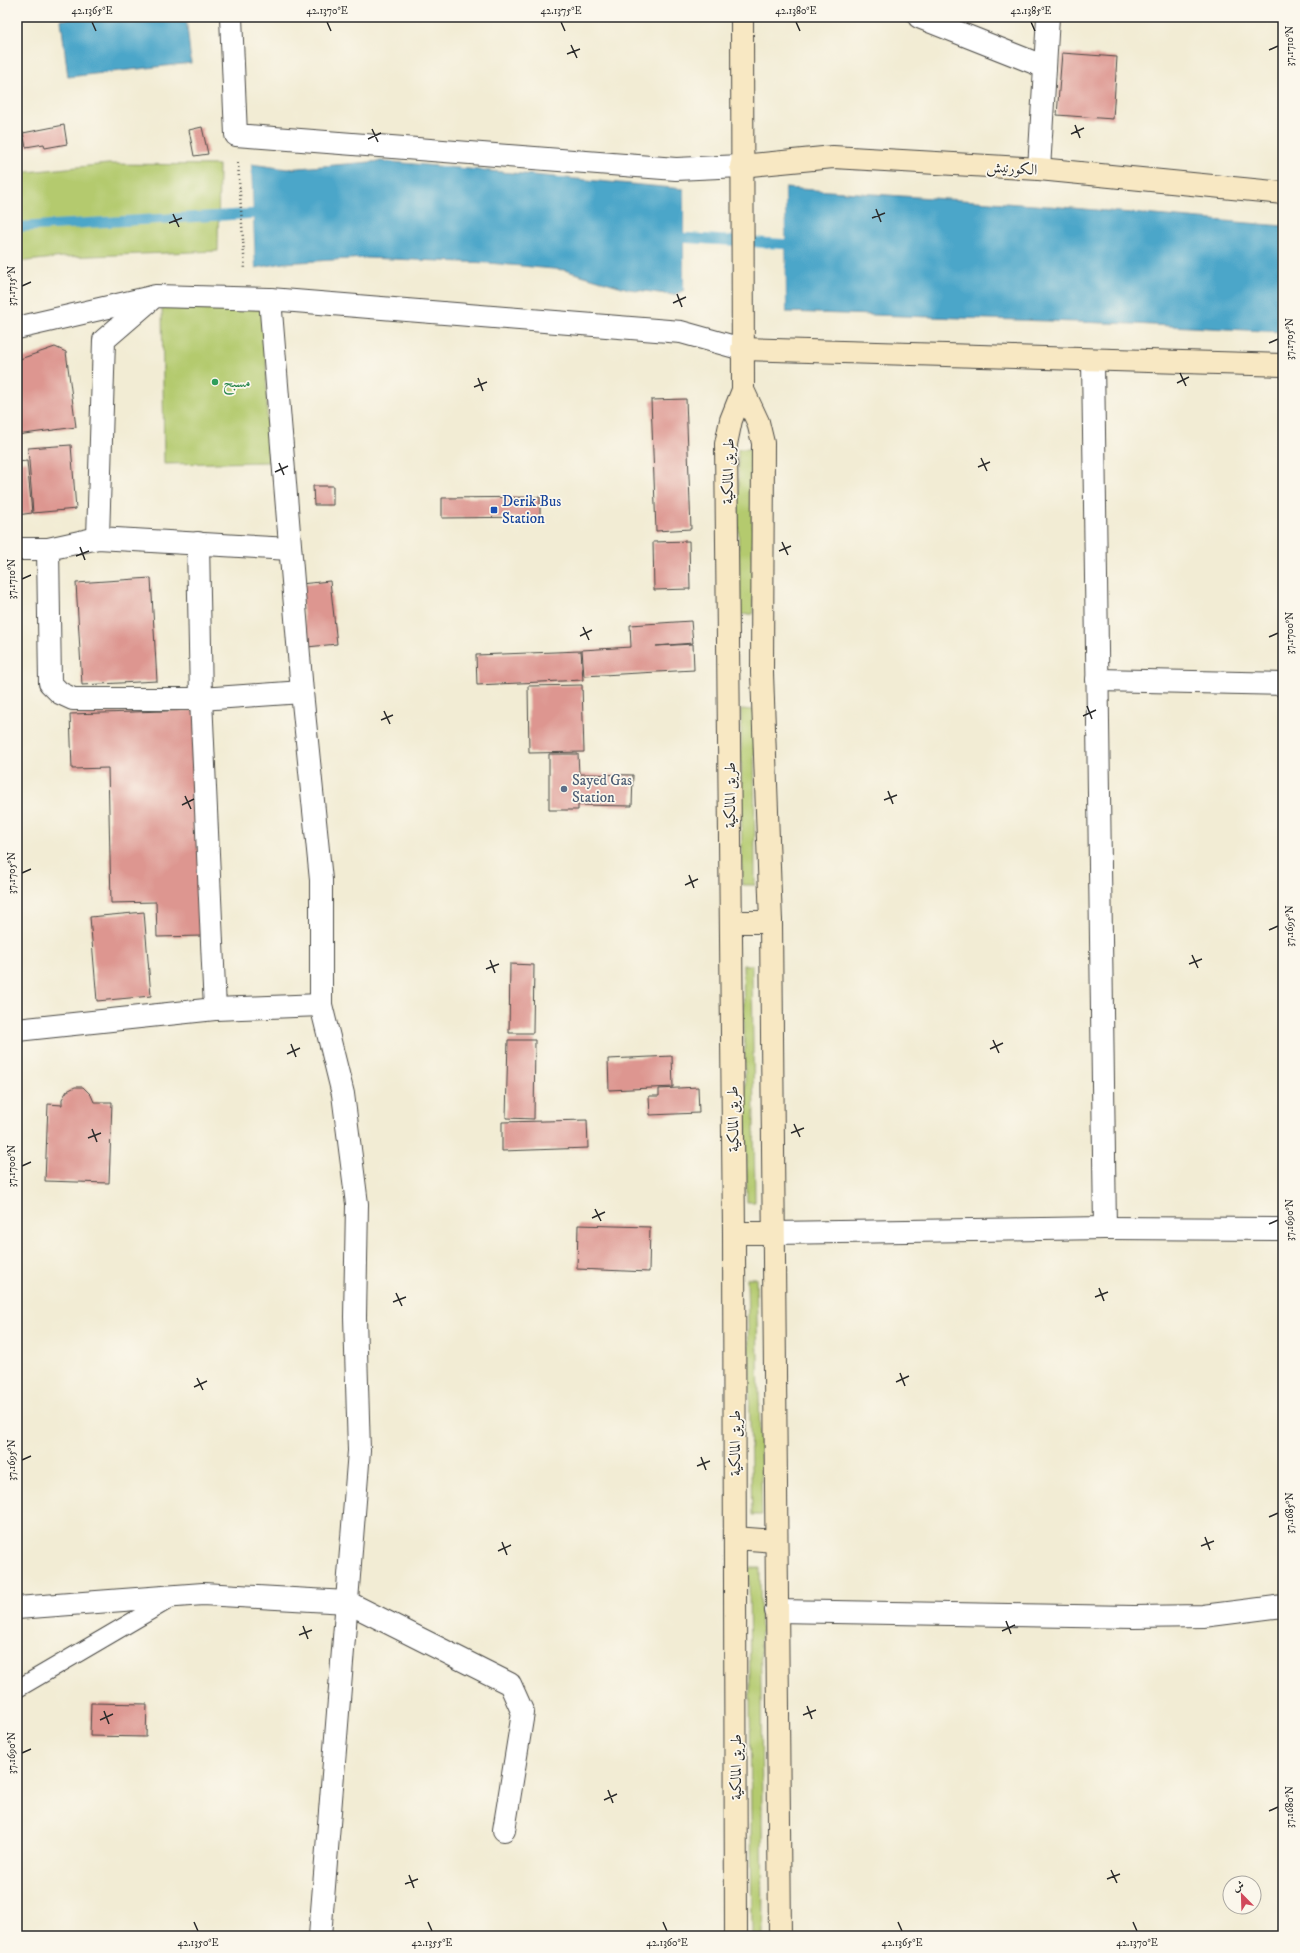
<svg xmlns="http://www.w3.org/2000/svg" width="1300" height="1953" font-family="'IM FELL DW Pica',Amiri,serif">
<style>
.green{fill:#b4ca6e;stroke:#707a4c}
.water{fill:#4ba6c9;stroke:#3b687a}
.pier{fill:#f2ecd4}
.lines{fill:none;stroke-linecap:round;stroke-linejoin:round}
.stream{stroke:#4ba6c9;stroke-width:10}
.building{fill:#dd9690}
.lane-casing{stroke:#494844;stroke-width:19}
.street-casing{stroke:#494844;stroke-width:24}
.secondary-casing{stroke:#494844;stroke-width:24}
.path{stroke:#494844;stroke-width:2.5;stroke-dasharray:1 3;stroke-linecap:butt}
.lane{stroke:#fff;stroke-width:17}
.street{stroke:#fff;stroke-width:22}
.secondary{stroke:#f8e8c3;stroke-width:22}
.ticks{fill:none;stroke:#2b2b2b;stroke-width:1.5}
.leisure-dot{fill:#2e9e5b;stroke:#fbf7ec;stroke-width:1.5}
.transit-dot{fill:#1a4fb4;stroke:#fbf7ec;stroke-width:1.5}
.service-dot{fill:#5c6f8a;stroke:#fbf7ec;stroke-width:1.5}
.labels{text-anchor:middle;stroke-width:3.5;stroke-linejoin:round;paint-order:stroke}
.street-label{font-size:15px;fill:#2b2b2b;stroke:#fbf7ec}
.leisure-label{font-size:15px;fill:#27864d;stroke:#fbf7ec;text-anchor:start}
.transit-label{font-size:15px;fill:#164399;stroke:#fbf7ec;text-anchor:start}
.service-label{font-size:15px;fill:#4e5e75;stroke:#fbf7ec;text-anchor:start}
.neatline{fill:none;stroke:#2b2b2b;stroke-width:1.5}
.ticks-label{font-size:10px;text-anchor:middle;fill:#2b2b2b}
</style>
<rect width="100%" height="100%" fill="#fbf7ec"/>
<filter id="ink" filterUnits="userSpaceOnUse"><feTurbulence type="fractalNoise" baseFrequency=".025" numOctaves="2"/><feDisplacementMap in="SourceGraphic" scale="8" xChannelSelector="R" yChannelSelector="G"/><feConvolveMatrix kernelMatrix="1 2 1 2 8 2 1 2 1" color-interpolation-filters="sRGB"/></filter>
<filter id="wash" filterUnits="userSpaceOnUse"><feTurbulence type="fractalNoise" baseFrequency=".012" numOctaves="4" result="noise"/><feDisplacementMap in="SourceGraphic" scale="16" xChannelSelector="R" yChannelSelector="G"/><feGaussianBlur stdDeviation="0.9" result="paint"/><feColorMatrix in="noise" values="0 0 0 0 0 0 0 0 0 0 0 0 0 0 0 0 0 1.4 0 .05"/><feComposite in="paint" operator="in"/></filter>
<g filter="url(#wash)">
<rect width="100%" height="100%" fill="#f2ecd4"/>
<g class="green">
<path d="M108,164L219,165L218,251L64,257L17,262V173Z"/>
<path d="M265,300L268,462L164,464L162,303Z"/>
<path d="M738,449H752L753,614L739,615Z"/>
<path d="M741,709L754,710L755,885H742Z"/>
<path d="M743,965H752L755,1202H747Z"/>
<path d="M747,1278H756L762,1515H752Z"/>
<path d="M749,1568H760L763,1936H752Z"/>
</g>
<g class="water">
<path d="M87,17H186L191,63L68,77L61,20Z"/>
<path d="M382,161L684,189V290L674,295L629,289L564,270L489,263L366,258L283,263L255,268L251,164L287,169Z"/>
<path d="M785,188L1049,206L1283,226V332L1134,324L786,312Z"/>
</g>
<g class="pier">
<path d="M249,164H251L255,268H253Z"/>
<path d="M783,188H785L786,312H784Z"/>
<path d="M684,189H686V290L684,293Z"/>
</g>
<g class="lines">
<g class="stream">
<path d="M17,227L267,213"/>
<path d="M671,237L799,245"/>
</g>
</g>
<g id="blocks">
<g class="building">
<path d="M1062,53L1117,57L1113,119L1057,115Z"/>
<path d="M64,125L67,144L45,148L44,144L26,147L23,133Z"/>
<path d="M202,127L208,154L194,156L189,130Z"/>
<path d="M55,347L66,352L76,427L17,435V360Z"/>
<path d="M686,399L691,529L656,531L651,400Z"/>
<path d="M71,445L76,509L33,513L28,448Z"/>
<path d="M27,461L32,513L17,515V462Z"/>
<path d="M313,486H333V505H314Z"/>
<path d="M540,497V517L442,518V498Z"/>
<path d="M689,541L690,589L654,590L653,542Z"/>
<path d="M151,578L157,681L82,685L76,583Z"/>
<path d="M330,581L337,644L307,647L300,584Z"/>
<path d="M691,621L693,643L656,646L693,644L694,670L584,676L582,650L631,647L630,625Z"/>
<path d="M581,651L583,680L477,685L476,655Z"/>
<path d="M582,685L584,752L529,753L528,686Z"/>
<path d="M196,710L202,936L157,937L156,902L111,903L108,768L72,769L70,714Z"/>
<path d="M549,754H578L579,774L633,775L632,806L578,805V810H549Z"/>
<path d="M144,912L151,996L97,1001L90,917Z"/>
<path d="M510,964L534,965L533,1033H509Z"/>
<path d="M508,1040H535L534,1119L506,1118Z"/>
<path d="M672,1056L673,1087L609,1090L608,1059Z"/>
<path d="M75,1087H83L91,1095L94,1102H112L109,1183L45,1181L48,1104L62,1105V1099L67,1091Z"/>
<path d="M698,1087L699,1113L650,1115L649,1096H659V1089Z"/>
<path d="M587,1120L588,1148L502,1151V1122Z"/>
<path d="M578,1225L650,1227L649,1272L577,1269Z"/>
<path d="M91,1703L147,1704L146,1737L90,1736Z"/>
</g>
</g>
</g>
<g filter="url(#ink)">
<use href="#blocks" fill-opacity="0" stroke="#494844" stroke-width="1"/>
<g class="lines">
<defs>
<path id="lane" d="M17,1689L174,1597"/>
<g id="street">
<path d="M231,17L236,135L676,169L741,166"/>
<path d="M919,17L1045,67"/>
<path d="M1039,169L1048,17"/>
<path d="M17,328L152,297"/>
<path d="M1093,360L1105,1228"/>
<path d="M98,538L104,340L155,296L270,299"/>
<path d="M198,543L201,699L215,1009"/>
<path d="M17,549H48"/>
<path d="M290,549L98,538L48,549L50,683L60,693L73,699H201L302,692"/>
<path d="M1097,680L1283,684"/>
<path d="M17,1030L215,1009L321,1005"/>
<path d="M773,1233L1105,1228L1283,1229"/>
<path d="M17,1608L203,1594L347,1602L510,1684L523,1713L504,1830"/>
<path d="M776,1611L1134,1617L1203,1616L1283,1606"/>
<path d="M320,1936L359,1451L355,1317L357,1204L343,1094L321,1005V880L302,692L270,299L681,332L742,349"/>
</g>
<g id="secondary">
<path d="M741,166L833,157L1039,169L1283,193"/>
<path d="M742,349L1283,365"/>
<path d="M743,390L758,422L763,443L762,673L771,922L780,1936"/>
<path d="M731,922H771"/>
<path d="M734,1233H773"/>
<path d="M735,1538L776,1541"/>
<path d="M736,1936L734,1233L726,444L731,420L743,390L742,17"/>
</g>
</defs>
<use href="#lane" class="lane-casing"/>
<use href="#street" class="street-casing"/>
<use href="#secondary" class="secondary-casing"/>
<path class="path" d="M238,163L245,270"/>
<use href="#lane" class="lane"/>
<use href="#street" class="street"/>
<use href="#secondary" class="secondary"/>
</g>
</g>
<path class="ticks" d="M92,22L96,31M327,22L331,31M561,22L565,31M796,22L800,31M1031,22L1035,31M571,45L577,58M1269,50L1278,46M567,54L580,49M1075,125L1080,138M372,129L378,142M1071,134L1084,128M368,139L381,133M876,209L881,222M173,214L179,227M872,218L885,213M169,223L182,218M22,286L31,282M677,294L682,307M673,303L686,297M1269,343L1278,339M1180,373L1186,386M478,378L483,391M1177,383L1189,377M474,387L487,382M981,458L987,471M279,463L284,475M978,467L990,462M275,472L288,466M782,542L788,555M80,547L85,560M779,551L791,546M76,556L89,551M22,579L31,575M583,627L589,640M580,636L592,630M1269,637L1278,633M1087,706L1092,719M384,711L390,724M1083,716L1096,710M381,720L393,715M888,791L893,804M185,796L191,809M884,800L897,795M182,805L194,799M22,873L31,869M689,875L694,888M685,885L698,879M1269,930L1278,926M1192,955L1198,968M490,960L495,973M1189,964L1202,959M486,969L499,964M993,1040L999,1053M291,1044L296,1057M990,1049L1003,1043M287,1054L300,1048M794,1124L800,1137M92,1129L97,1142M791,1133L804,1128M88,1138L101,1133M22,1166L31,1162M595,1209L601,1221M592,1218L605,1212M1269,1224L1278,1220M1099,1288L1104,1301M396,1293L402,1306M1095,1297L1108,1292M393,1302L406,1297M900,1373L905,1386M197,1378L203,1390M896,1382L909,1376M194,1387L207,1381M701,1457L706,1470M22,1460L31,1456M697,1466L710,1461M1269,1517L1278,1513M1205,1537L1210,1550M502,1542L507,1555M1201,1546L1214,1541M498,1551L511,1545M1006,1621L1011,1634M303,1626L308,1639M1002,1631L1015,1625M299,1635L312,1630M807,1706L812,1719M104,1711L109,1724M803,1715L816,1710M100,1720L113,1714M22,1753L31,1749M608,1790L613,1803M604,1800L617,1794M1269,1811L1278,1807M1111,1870L1117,1883M409,1875L414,1888M1107,1879L1120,1874M405,1884L418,1879M194,1922L198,1931M428,1922L432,1931M663,1922L667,1931M898,1922L902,1931M1133,1922L1137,1931"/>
<circle class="leisure-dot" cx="215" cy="382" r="4"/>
<rect class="transit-dot" x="490" y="506" width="8" height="8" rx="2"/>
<circle class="service-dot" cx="564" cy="789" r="4"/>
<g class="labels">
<g class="street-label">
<text transform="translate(1012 168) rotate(4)" y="5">الكورنيش</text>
<text transform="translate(728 471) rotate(-89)" y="5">طريق المالكية</text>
<text transform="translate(730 795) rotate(-90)" y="5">طريق المالكية</text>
<text transform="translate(733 1119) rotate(-91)" y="5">طريق المالكية</text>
<text transform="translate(735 1443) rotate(-90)" y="5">طريق المالكية</text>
<text transform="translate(736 1767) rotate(-90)" y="5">طريق المالكية</text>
</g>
<g class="leisure-label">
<text x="223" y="387">مسبح</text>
</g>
<g class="transit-label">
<text x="502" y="506">Derik Bus<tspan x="502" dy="17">Station</tspan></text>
</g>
<g class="service-label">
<text x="572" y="785">Sayed Gas<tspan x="572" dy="17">Station</tspan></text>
</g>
</g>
<rect width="1300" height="1953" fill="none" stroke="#fbf7ec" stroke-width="44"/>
<g transform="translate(1242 1895) rotate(337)"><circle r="19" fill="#fbf7ec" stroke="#a8a59f"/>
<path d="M0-3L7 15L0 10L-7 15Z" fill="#d1495b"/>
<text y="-6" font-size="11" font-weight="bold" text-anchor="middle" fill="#2b2b2b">ش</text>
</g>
<rect x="22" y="22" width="1256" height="1909" class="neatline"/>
<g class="ticks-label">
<text x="92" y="14">42.1365°E</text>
<text x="327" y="14">42.1370°E</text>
<text x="561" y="14">42.1375°E</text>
<text x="796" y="14">42.1380°E</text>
<text x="1031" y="14">42.1385°E</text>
<text transform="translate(1289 46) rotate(-90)" y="4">37.1710°N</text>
<text transform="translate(11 286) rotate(-90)" y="4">37.1715°N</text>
<text transform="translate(1289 339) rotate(-90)" y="4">37.1705°N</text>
<text transform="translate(11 579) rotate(-90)" y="4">37.1710°N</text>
<text transform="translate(1289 633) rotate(-90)" y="4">37.1700°N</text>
<text transform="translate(11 873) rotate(-90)" y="4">37.1705°N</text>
<text transform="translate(1289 926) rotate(-90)" y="4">37.1695°N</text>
<text transform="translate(11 1166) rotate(-90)" y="4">37.1700°N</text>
<text transform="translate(1289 1220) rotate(-90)" y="4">37.1690°N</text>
<text transform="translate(11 1460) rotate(-90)" y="4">37.1695°N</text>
<text transform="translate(1289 1513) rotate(-90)" y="4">37.1685°N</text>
<text transform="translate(11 1753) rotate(-90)" y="4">37.1690°N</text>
<text transform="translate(1289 1807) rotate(-90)" y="4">37.1680°N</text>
<text x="198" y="1946">42.1350°E</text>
<text x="432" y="1946">42.1355°E</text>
<text x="667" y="1946">42.1360°E</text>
<text x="902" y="1946">42.1365°E</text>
<text x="1137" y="1946">42.1370°E</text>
</g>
</svg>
